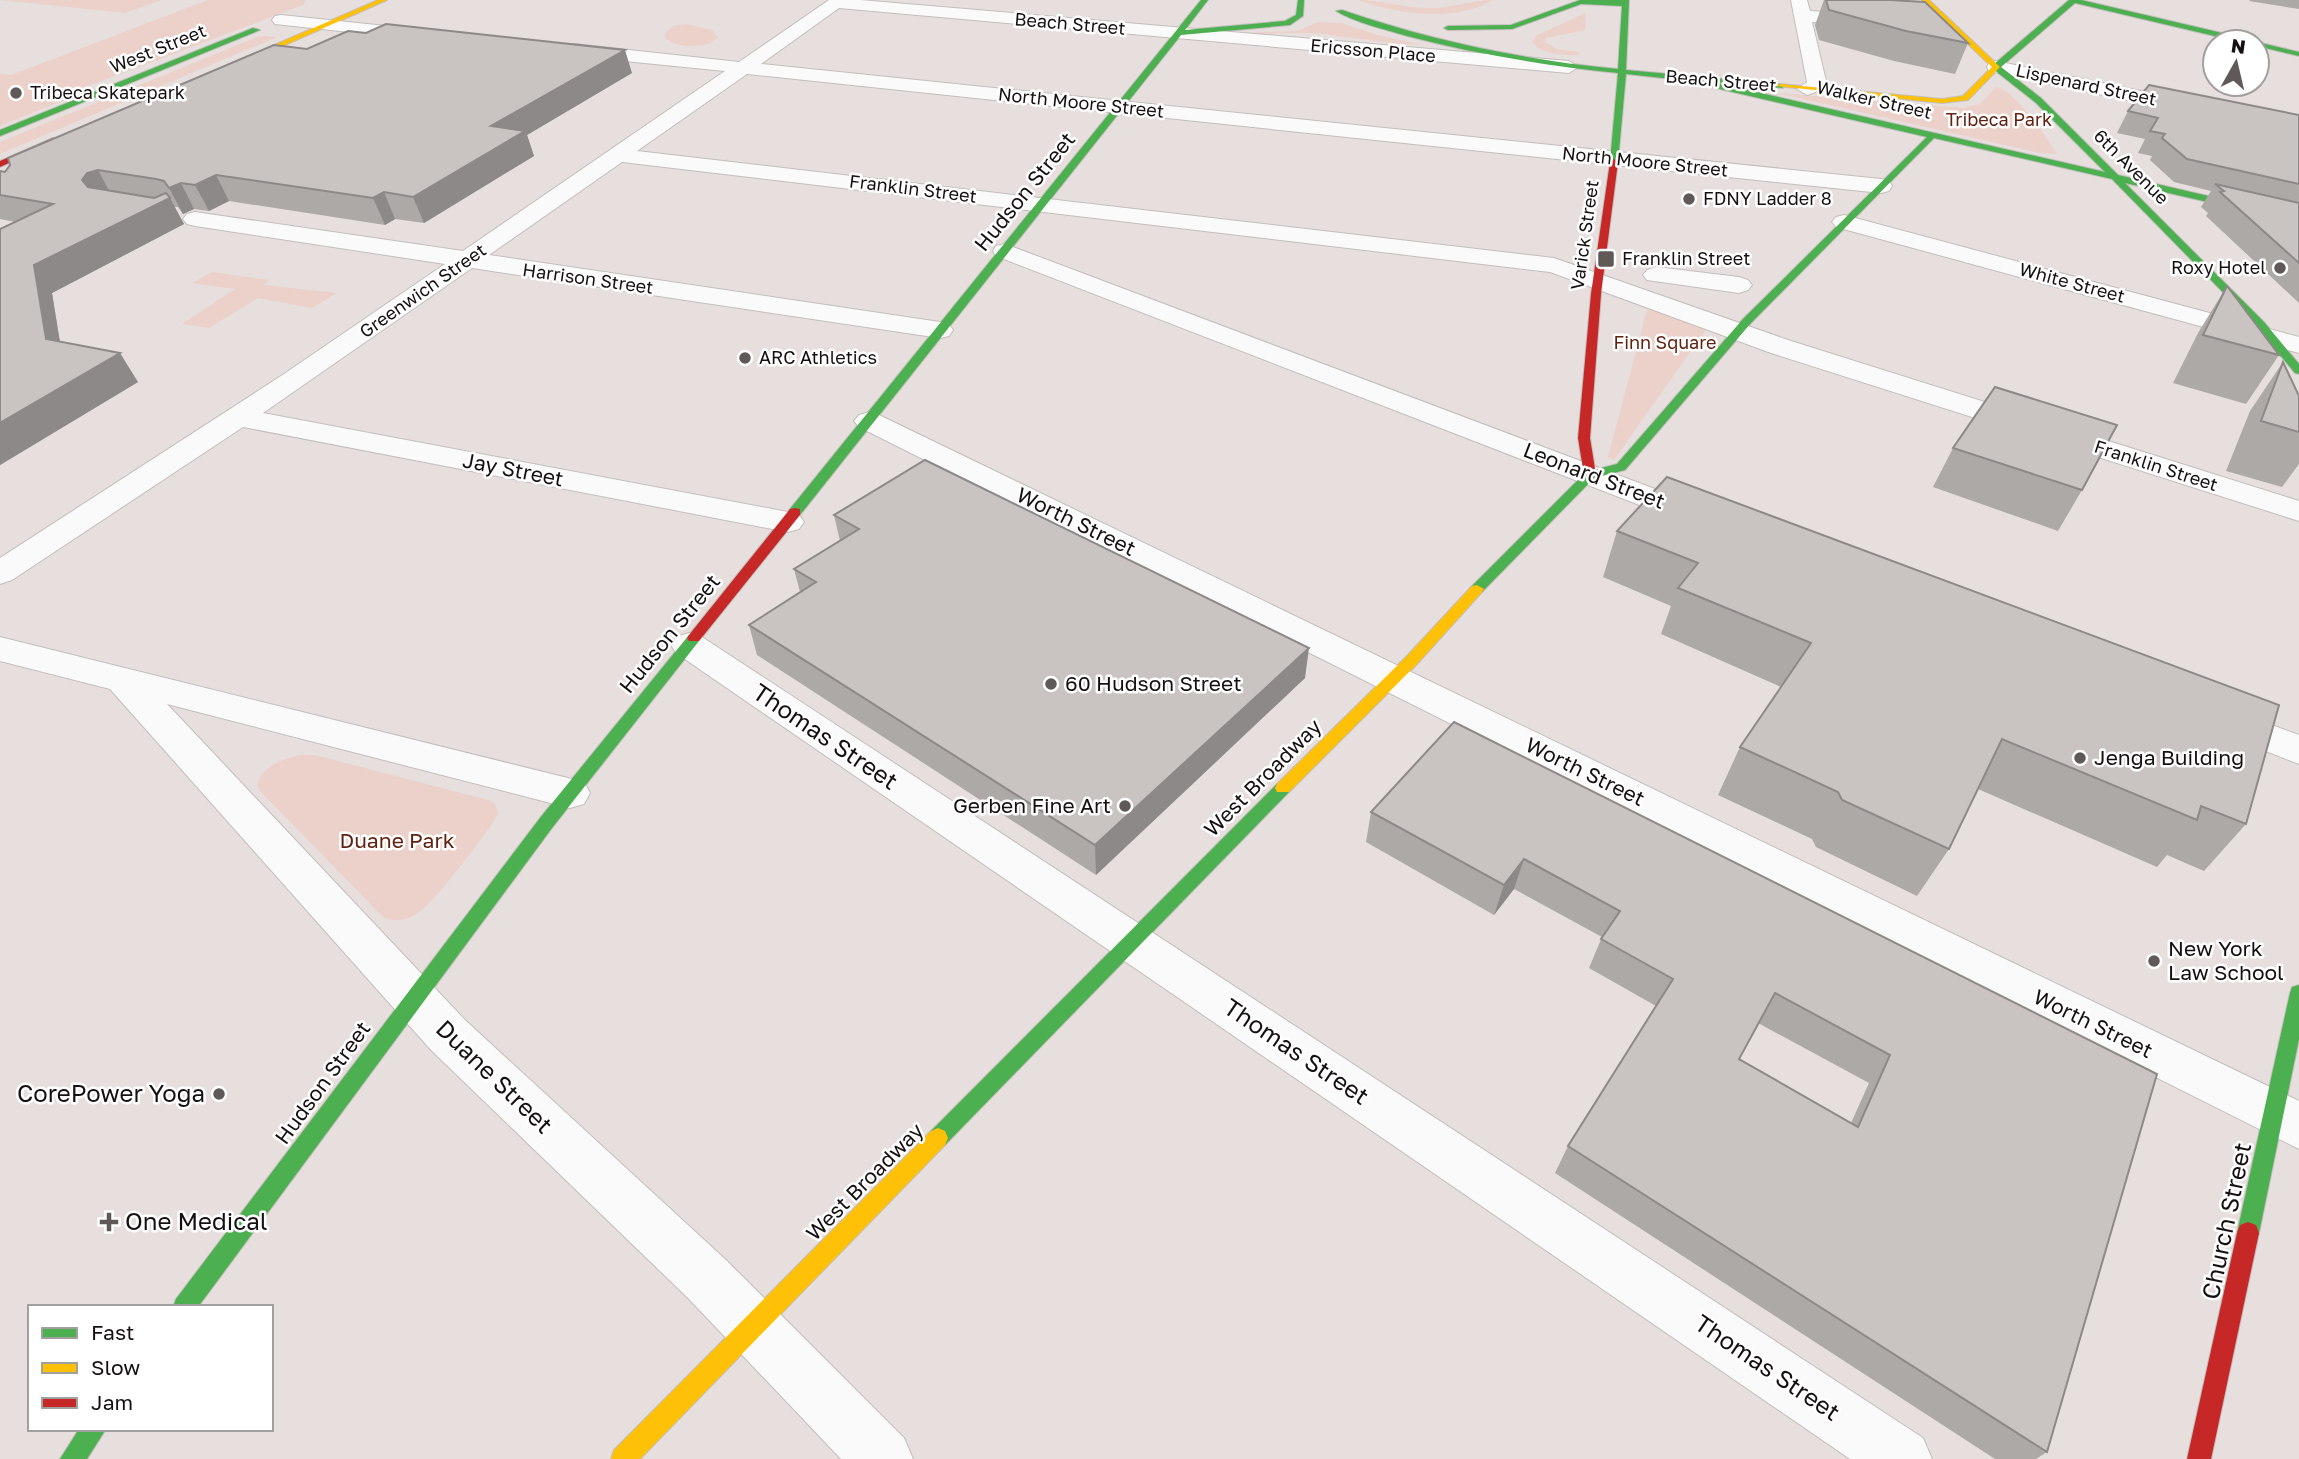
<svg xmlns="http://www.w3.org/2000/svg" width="2299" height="1459" font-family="'Golos Text',sans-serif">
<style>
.green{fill:#ebd1ca}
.pier{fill:#e6dfdd}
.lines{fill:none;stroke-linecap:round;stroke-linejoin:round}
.street-casing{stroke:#c3bebc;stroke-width:2}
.fast-casing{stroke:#c3bebc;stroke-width:2}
.slow-casing{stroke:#c3bebc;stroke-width:2}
.jam-casing{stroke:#c3bebc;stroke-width:2}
.street{fill:#fbfafa;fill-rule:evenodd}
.fast{fill:#4caf50;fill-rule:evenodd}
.slow{fill:#ffc107;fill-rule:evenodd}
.jam{fill:#c62828;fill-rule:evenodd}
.wall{fill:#ada9a7;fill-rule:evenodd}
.shaded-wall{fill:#8d8988}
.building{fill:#c9c4c2;stroke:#8d8988;stroke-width:2;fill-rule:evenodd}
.poi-dot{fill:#5f5958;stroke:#fff;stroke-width:2.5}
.labels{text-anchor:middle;stroke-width:5;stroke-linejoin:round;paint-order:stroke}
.far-street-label{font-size:18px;fill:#161110;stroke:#fff}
.far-poi-label{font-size:18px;fill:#161110;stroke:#fff;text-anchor:start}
.far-park-label{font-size:18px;fill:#612010;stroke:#fff}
.street-label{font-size:21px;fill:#161110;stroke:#fff}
.poi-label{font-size:21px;fill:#161110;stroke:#fff;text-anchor:start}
.park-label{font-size:21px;fill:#612010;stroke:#fff}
.near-street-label{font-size:24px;fill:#161110;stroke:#fff}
.near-poi-label{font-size:24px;fill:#161110;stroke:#fff;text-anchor:end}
</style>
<rect width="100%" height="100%" fill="#e6dfdd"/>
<g class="green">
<path d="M0,0H306L303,5L83,88L67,99L0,126Z"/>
<path d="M1358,0C1381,0 1404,8 1428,8C1451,9 1471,0 1493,0C1456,23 1396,14 1358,0Z"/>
<path d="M1586,13L1585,30L1546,38L1545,42L1557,49L1580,52L1579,55C1563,55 1542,55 1532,42L1537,35Z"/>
<path d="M1318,22L1341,23L1381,36L1424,45L1391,43L1315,33H1276L1258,37L1237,33L1297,31Z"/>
<path d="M686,24L712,30L718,38C704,49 679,49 665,38V33L673,26Z"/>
<path d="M265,36L277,37L0,154V142L257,37Z"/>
<path d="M1996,87C2014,89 2047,138 2057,154L2040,153L1777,93L1963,108L1980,104Z"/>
<path d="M212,272L269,280L264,285L337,293L312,308L258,298L209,328L182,324L235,289L192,283Z"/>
<path d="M1647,310L1659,311L1703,327L1705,331L1614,460L1608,457Z"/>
<path d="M301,755H315L488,800L495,804L498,813C492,828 437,898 423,909C411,919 397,924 383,917L261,792L257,785C263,765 283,759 301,755Z"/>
</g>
<path class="pier" d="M0,0L125,13L161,0H208L11,75L0,74Z"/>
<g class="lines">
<defs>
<g id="street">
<path d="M829,0H860L1569,61L1578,67L1569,73L839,8L761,64L1881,179L1889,181L1892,186L1889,191L1881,193L747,74L637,151L1554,258L1791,341L2299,501V521L1771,353L1550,272L622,162L489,255L940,322L949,324L953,330L949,336L940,338L472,268L263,413L788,512L799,515L804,522L799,529L788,532L243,427L12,580L0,584V558L284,374L445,264L195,226L187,224L183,219L187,214L195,212L463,251L725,71L574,56L565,50L567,46L574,44L739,62Z"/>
<path d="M1791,0H1807L1810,11L1870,15L1879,20L1870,25L1812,22L1827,85L1824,89L1807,95L1797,89L1807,82Z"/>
<path d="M281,15L424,30L433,35L424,40L275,24L272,20L275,16Z"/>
<path d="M1996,61L2189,101L2196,103L2199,107L2196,111L2189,113L1989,71L1987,67L1989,63Z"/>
<path d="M1844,215L2299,337V353L1836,227L1832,222L1836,217Z"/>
<path d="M1005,244L1708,509L1713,516L1708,523L1697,526L1686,523L996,256L993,251L996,246Z"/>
<path d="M1656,267L1739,277L1748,280L1752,285L1748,290L1739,293L1647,280L1643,275L1647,270Z"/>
<path d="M869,412L879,415L2299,1101V1149L859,427L854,421L859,415Z"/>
<path d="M689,633L702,637L1923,1438L1932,1459H1850L676,653L671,645L676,637Z"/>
<path d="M0,637L584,782L590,793L584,804L570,808L167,704L465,1020L726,1260L904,1438L913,1459H841L688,1298L431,1050L110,689L0,661Z"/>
<path d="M2223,707L2299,735V764L2209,729L2204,720L2209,711Z"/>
</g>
<g id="fast">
<path d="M1201,0H1208L1185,30L1285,21L1296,15L1298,0H1304L1303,16L1290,25L1181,35L800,515H790V509Z"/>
<path d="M1580,0H1629L1626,70L1780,84L1783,88L1713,82L2105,172L2035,102L1993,69V65L2069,0H2081L2252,40L2240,42L2075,3L2001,67L2041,98L2118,175L2299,217V223L2125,183L2264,322L2299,364V374L2295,373L2256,326L2112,179L1934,138L1751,323L1625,470L1594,478L1482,592H1472L1470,589L1472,586L1586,472L1617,464L1743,319L1927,137L1681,80L1626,74L1618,162L1614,165L1610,162L1618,73C1547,66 1476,54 1407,36C1384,29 1356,23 1336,11L1342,10C1432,41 1524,60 1618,69L1622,6L1581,4L1512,29L1448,30L1444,28L1448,26L1511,25Z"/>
<path d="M253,28L260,30L0,136V130Z"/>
<path d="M2256,42H2257L2299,52V56L2257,46Z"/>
<path d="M694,633L701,638L699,641L552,828L198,1307H173L176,1299L540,818L689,635Z"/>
<path d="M1283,782L1289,784L1291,788L1289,792L945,1145L938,1148L931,1145L928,1138L931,1131L1277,784Z"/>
<path d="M2299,985V1039L2259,1233L2256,1241L2248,1244L2240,1241L2237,1233L2290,993L2292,987Z"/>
<path d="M79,1429H106L87,1459H60Z"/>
</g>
<g id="slow">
<path d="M378,0H387L233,68L226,66Z"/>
<path d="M1922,0H1929L2000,67L1968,100L1942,103L1776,86L1780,84L1942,99L1963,96L1992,67Z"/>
<path d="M1477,585L1484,589L1482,592L1417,664L1289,792H1277L1275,788L1277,784L1407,656L1472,586Z"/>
<path d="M938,1128L945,1131L948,1138L945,1145L640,1459H611L614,1450L931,1131Z"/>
</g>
<g id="jam">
<path d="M53,138L60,140L0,167V161Z"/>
<path d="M1614,159L1618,162L1601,294L1590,438L1596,475L1590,479L1584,475L1578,438L1591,294L1610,162Z"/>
<path d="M795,508L800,509V515L699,641H689L687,638L689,635L790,509Z"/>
<path d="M2248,1222L2256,1225L2259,1233L2211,1459H2187L2237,1233L2240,1225Z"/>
</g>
</defs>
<use href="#street" class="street-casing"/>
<use href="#fast" class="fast-casing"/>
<use href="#slow" class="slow-casing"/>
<use href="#jam" class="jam-casing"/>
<use href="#street" class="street"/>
<use href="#fast" class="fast"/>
<use href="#slow" class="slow"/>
<use href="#jam" class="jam"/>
</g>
<g class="wall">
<path d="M1824,0H1890L1968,43L1955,74L1894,61L1819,40L1815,25Z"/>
<path d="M2250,0H2299V9L2249,1Z"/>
<path d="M307,49L632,73L527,135L534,156L424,223L395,219L385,225L229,201L209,211L194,209L183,214L178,207H174L184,224L52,293L60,342L138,382L0,465V229L15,222L0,219V171L5,172Z"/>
<path d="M2128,111L2299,115V303L2206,216L2208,213L2201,207L2211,191L2174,182L2150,160L2152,156L2138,153L2145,139L2117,133Z"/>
<path d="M2227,286L2279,355L2246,404L2173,383L2198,333Z"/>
<path d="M2283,362L2299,396V464L2282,487L2226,471L2250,411Z"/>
<path d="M1953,448L2082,490L2058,531L1933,487Z"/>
<path d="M1667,477L2246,824L2204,871L2167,855L2157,867L1978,789L1949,849L1917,896L1816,847L1812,839L1718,795L1740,747L1781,687L1661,634L1671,606L1603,577L1617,531Z"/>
<path d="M834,515L1305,678L1096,875L757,655L749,625L800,592L794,569L840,541Z"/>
<path d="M1454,722L2157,1074L2047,1452L2036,1459H1995L1555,1173L1568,1146L1656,1006L1589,968L1602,937L1514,889L1494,915L1366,842L1371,812ZM1758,1023L1869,1083L1851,1123L1739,1059Z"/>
</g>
<g class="shaded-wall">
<path d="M625,50L632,73L527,135L534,156L424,223L413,197L491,126Z"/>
<path d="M98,170L112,196L97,206L82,180L87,173Z"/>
<path d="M216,175L229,201L209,211L195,185Z"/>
<path d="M181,183L194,209L183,214L169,188Z"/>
<path d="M384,192L395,219L385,225L373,198Z"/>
<path d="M170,198L184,224L52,293L64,368L46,339L34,265Z"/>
<path d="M120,353L138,382L0,465V423Z"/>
<path d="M1309,648L1305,678L1096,875L1095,845Z"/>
<path d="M1524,859L1514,889L1494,915L1504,885Z"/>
</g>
<g class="building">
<path d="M1826,0H1890L1925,2L1968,43L1906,31L1829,10Z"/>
<path d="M386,24L625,50L491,126L525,131L413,197L384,192L373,198L216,175L195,185L181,183L169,188L164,181L156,179L98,170L87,173L82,180L88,187L154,198L166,193L170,198L34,265L46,339L120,353L0,423V229L53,204L0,195V171L5,172L10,165L8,158L274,45L307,49L348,31L366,33Z"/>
<path d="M2149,85L2299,115V184L2187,159L2162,138L2165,134L2150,131L2158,118L2128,111Z"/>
<path d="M2215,184L2299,203V263L2220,192L2224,191Z"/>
<path d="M2227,286L2279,355L2203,335Z"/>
<path d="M2283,362L2299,396V432L2261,421Z"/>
<path d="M1995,387L2117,425L2082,490L1953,448Z"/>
<path d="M925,460L1309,648L1095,845L749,625L816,582L794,569L859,529L834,515Z"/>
<path d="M1667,477L2279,705L2246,824L2201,806L2197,820L2002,739L1949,849L1842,800L1838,792L1740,747L1811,643L1678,588L1698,563L1617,531Z"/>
<path d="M1454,722L2157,1074L2047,1452L1568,1146L1673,979L1601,939L1620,911L1524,859L1504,885L1371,812ZM1775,993L1890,1055L1858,1127L1739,1059Z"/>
</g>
<g class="poi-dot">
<circle cx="16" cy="93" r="7"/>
<circle cx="1689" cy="199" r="7"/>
<rect x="1597" y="250" width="18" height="18" rx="3.5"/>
<circle cx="2280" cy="268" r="7"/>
<circle cx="745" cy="358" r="7"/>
<circle cx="1051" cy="684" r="7"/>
<circle cx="2080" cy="758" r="7"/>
<circle cx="1125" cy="806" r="7"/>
<circle cx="2154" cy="961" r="7"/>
<circle cx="219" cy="1094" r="7"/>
<path d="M105.5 1211.5h7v7h7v7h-7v7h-7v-7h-7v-7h7z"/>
</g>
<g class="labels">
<g class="far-street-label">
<text transform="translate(1070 24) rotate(5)" y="6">Beach Street</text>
<text transform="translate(158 49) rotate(-22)" y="6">West Street</text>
<text transform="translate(1373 51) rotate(5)" y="6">Ericsson Place</text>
<text transform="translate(1721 81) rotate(5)" y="6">Beach Street</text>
<text transform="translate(2086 85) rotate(12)" y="6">Lispenard Street</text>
<text transform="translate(1874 100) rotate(13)" y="6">Walker Street</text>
<text transform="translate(1081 103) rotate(6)" y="6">North Moore Street</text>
<text transform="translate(1645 162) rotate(6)" y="6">North Moore Street</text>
<text transform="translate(2131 167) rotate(45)" y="6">6th Avenue</text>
<text transform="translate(913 189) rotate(7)" y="6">Franklin Street</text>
<text transform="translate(1585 235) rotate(-82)" y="6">Varick Street</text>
<text transform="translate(588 279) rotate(8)" y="6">Harrison Street</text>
<text transform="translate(2072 283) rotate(15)" y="6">White Street</text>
<text transform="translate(423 291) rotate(-35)" y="6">Greenwich Street</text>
<text transform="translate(2156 466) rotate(18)" y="6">Franklin Street</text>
</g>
<g class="far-poi-label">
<text x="30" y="99">Tribeca Skatepark</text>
<text x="1703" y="205">FDNY Ladder 8</text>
<text x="1622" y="265">Franklin Street</text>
<text x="2266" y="274" text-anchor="end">Roxy Hotel</text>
<text x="759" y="364">ARC Athletics</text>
</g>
<g class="far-park-label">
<text x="1999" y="126">Tribeca Park</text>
<text x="1665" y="349">Finn Square</text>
</g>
<g class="street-label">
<text transform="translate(1025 192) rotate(-51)" y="7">Hudson Street</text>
<text transform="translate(513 470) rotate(11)" y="7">Jay Street</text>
<text transform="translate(1594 476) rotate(21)" y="7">Leonard Street</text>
<text transform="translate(1076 522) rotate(26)" y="7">Worth Street</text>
<text transform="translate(670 634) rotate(-51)" y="7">Hudson Street</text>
<text transform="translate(1585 772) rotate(26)" y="7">Worth Street</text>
<text transform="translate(1263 778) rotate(-45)" y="7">West Broadway</text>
<text transform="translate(2093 1024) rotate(26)" y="7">Worth Street</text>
<text transform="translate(323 1083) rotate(-54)" y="7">Hudson Street</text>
<text transform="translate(865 1182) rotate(-45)" y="7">West Broadway</text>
</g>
<g class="poi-label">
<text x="1065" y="691">60 Hudson Street</text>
<text x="2094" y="765">Jenga Building</text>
<text x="1111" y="813" text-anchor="end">Gerben Fine Art</text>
<text x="2168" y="956">New York<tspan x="2168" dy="24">Law School</tspan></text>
</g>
<g class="park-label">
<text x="397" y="848">Duane Park</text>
</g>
<g class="near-street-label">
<text transform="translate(825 737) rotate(34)" y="8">Thomas Street</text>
<text transform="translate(1296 1052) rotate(34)" y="8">Thomas Street</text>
<text transform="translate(494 1077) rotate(44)" y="8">Duane Street</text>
<text transform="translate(2227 1221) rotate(-78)" y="8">Church Street</text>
<text transform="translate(1767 1368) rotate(34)" y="8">Thomas Street</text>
</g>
<g class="near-poi-label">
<text x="205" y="1102">CorePower Yoga</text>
<text x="125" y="1230" text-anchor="start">One Medical</text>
</g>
</g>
<rect x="28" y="1305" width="245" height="126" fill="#ffffff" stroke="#a2a09f" stroke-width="2"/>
<rect x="42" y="1328" width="35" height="10" fill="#4caf50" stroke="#a2a09f" stroke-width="2"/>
<text x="91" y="1340" font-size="21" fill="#161110">Fast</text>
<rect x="42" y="1363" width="35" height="10" fill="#ffc107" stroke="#a2a09f" stroke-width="2"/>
<text x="91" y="1375" font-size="21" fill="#161110">Slow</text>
<rect x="42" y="1398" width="35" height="10" fill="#c62828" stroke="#a2a09f" stroke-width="2"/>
<text x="91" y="1410" font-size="21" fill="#161110">Jam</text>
<g transform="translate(2236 63) rotate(8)"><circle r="33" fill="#ffffff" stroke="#a2a09f" stroke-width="2"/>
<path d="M0-5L12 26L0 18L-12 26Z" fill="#5f5958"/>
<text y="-10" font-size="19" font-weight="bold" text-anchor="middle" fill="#161110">N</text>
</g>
</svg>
